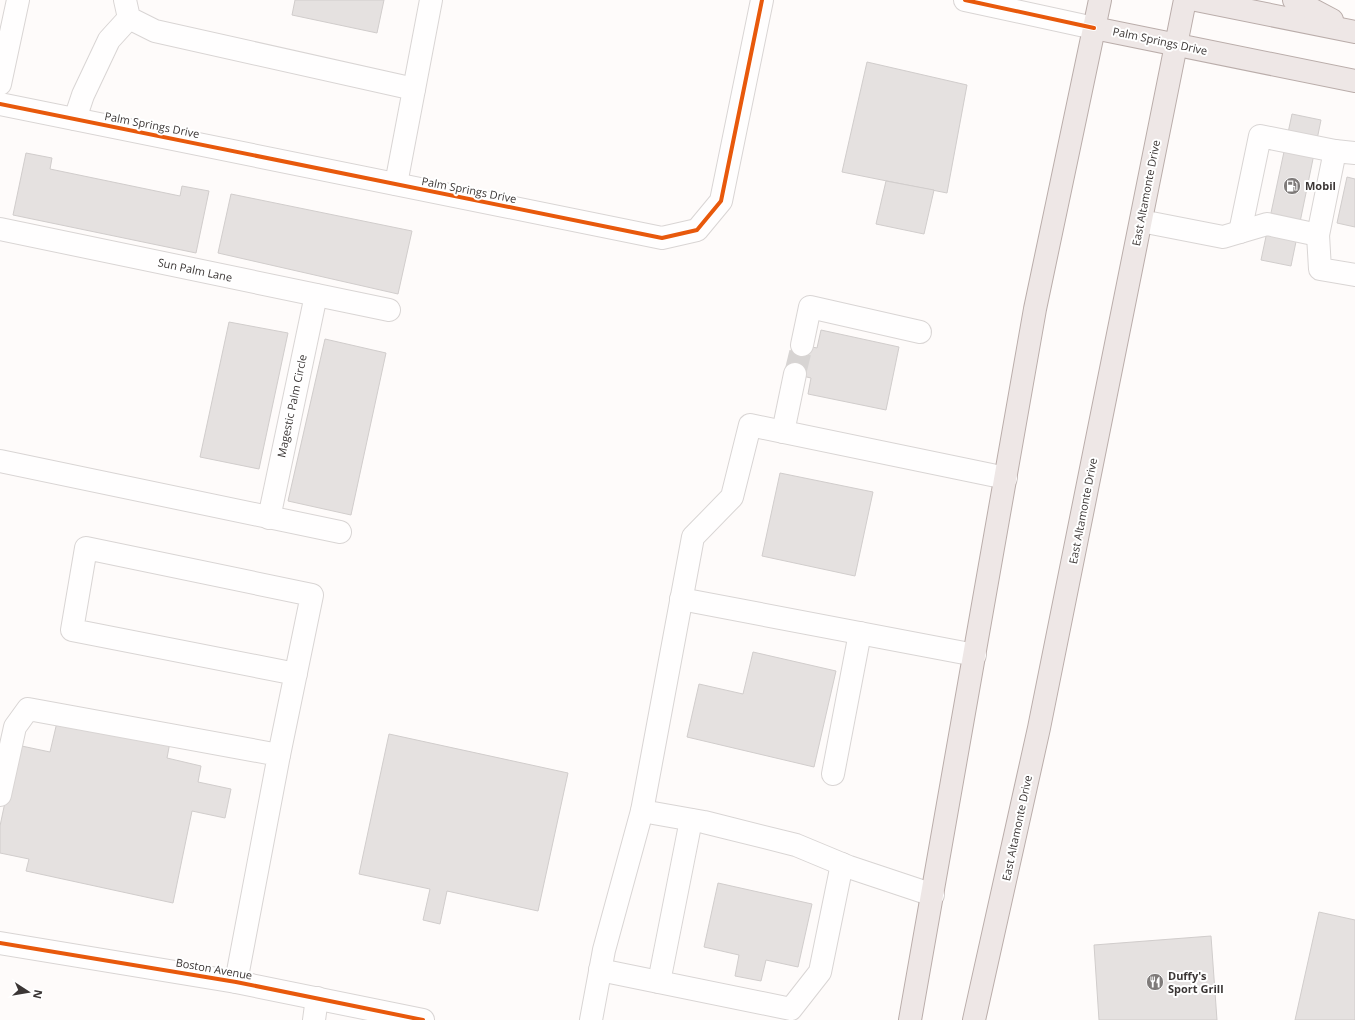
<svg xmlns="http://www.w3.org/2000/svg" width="1355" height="1020" font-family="'Open Sans',sans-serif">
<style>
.building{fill:#e5e1e0;stroke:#d1cdcc}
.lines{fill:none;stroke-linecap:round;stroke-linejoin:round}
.minor-tunnel{stroke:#d7d4d3;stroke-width:22;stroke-dasharray:22 11;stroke-linecap:butt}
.minor-casing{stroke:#d9d5d4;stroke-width:24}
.major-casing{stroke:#baadaa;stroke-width:24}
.minor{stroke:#fffefe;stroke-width:22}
.major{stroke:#eee7e6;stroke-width:22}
.cycleway-casing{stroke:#fff;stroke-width:6}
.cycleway{stroke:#e8590c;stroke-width:4}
.labels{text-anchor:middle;stroke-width:4;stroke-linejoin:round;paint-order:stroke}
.street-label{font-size:11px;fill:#3b3635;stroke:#fff}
.poi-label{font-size:11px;font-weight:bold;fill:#3b3635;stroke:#fff;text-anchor:start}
</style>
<rect width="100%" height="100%" fill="#fefbfa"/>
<g class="building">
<path d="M295,0H384L377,33L292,15Z"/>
<path d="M867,62L967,85L947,193L842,172Z"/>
<path d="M1292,114L1321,120L1291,266L1261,260Z"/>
<path d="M26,153L52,158L50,169L180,196L182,186L209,191L196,253L13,215Z"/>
<path d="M1347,177L1355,179V227L1337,223Z"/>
<path d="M886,181L934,190L924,234L876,224Z"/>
<path d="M231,194L412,231L398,294L218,253Z"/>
<path d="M229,322L288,333L259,469L200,457Z"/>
<path d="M821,330L899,347L886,410L808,394L811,378L786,372L793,343L817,348Z"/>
<path d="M325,339L386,353L351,515L288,501Z"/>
<path d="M780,473L873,492L855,576L762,556Z"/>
<path d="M753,652L836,671L814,767L687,737L699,684L743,694Z"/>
<path d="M58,718L170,742L167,758L201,766L198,782L231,789L225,818L192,811L173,903L26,871L29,859L0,853V826L17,745L50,752Z"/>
<path d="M389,734L568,773L538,911L447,891L440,924L423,920L430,889L359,874Z"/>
<path d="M718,883L812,904L798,967L766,960L761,981L735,976L739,955L704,947Z"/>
<path d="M1319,912L1355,920V1020H1295Z"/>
<path d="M1211,936L1217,1020H1099L1094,945Z"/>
</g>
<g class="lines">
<path class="minor-tunnel" d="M795,374L802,345"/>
<defs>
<g id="minor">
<path d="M125,0L129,18L155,31L414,89"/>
<path d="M965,0L1094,28"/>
<path d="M0,84L18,0"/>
<path d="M0,104L662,238L697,230L721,201L762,0"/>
<path d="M75,119L83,95L109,40L129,18"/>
<path d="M396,184L431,0"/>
<path d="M1141,221L1223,237L1267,224L1318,235L1335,151L1355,153"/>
<path d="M0,229L389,310"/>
<path d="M1240,232L1260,136L1335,151"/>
<path d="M1318,235L1320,269L1355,275"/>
<path d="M802,345L810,307L920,332"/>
<path d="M783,432L795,374"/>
<path d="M0,461L340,532"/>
<path d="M269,518L316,295"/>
<path d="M681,599L975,655"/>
<path d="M279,755L312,595L86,548L72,630L296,674"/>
<path d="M833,774L860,633"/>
<path d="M0,795L15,727L28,709L279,755L236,982"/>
<path d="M642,811L704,822L796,845L849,867L933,895"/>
<path d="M0,943L236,982L423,1020"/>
<path d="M600,970L791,1009L820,972L842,864"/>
<path d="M659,982L691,820"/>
<path d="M314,1020L317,998"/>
<path d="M591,1020L604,950L642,811L693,537L732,497L750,425L1006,478"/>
</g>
<g id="major">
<path d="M1196,0L1355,32"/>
<path d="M1294,0L1332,20"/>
<path d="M1094,28L1355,81"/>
<path d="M910,1020L1035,309L1100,0"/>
<path d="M974,1020L1039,728L1185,0"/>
</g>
</defs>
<use href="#minor" class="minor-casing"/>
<use href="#major" class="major-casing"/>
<use href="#minor" class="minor"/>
<use href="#major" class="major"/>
<defs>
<g id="cycleway">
<path d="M965,0L1094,28"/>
<path d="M0,104L662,238L697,230L721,201L762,0"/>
<path d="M0,943L236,982L423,1020"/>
</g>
</defs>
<use href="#cycleway" class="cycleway-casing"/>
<use href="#cycleway" class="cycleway"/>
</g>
<defs>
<symbol id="fuel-disc" viewBox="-11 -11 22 22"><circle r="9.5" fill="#7f7b7a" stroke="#fff"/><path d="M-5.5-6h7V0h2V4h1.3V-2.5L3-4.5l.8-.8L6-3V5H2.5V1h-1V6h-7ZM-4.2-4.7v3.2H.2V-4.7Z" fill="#fff"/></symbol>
<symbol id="restaurant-disc" viewBox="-11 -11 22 22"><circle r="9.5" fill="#7f7b7a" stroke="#fff"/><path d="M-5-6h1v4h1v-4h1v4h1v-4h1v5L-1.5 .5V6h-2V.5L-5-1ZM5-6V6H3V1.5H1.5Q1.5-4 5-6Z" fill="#fff"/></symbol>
</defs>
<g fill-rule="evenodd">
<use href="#fuel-disc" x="1282" y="176" width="20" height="20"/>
<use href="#restaurant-disc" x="1145" y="972" width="20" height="20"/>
</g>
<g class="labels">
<g class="street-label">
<text transform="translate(1160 41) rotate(12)" y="4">Palm Springs Drive</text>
<text transform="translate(152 125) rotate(11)" y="4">Palm Springs Drive</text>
<text transform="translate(469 190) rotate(11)" y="4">Palm Springs Drive</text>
<text transform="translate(1146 193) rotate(-79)" y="4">East Altamonte Drive</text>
<text transform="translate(195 270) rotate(12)" y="4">Sun Palm Lane</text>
<text transform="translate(292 406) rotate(-78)" y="4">Magestic Palm Circle</text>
<text transform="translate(1083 511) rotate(-79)" y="4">East Altamonte Drive</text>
<text transform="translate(1017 828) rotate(-78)" y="4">East Altamonte Drive</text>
<text transform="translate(214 969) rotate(10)" y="4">Boston Avenue</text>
</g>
<g class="poi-label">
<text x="1305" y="190">Mobil</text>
<text x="1168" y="980">Duffy's<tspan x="1168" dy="13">Sport Grill</tspan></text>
</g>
</g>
<g transform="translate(28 992) rotate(102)" stroke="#ffffff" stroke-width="3" paint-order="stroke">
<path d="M0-3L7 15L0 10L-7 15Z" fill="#3b3635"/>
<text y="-6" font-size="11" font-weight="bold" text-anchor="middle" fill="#3b3635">N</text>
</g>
</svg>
